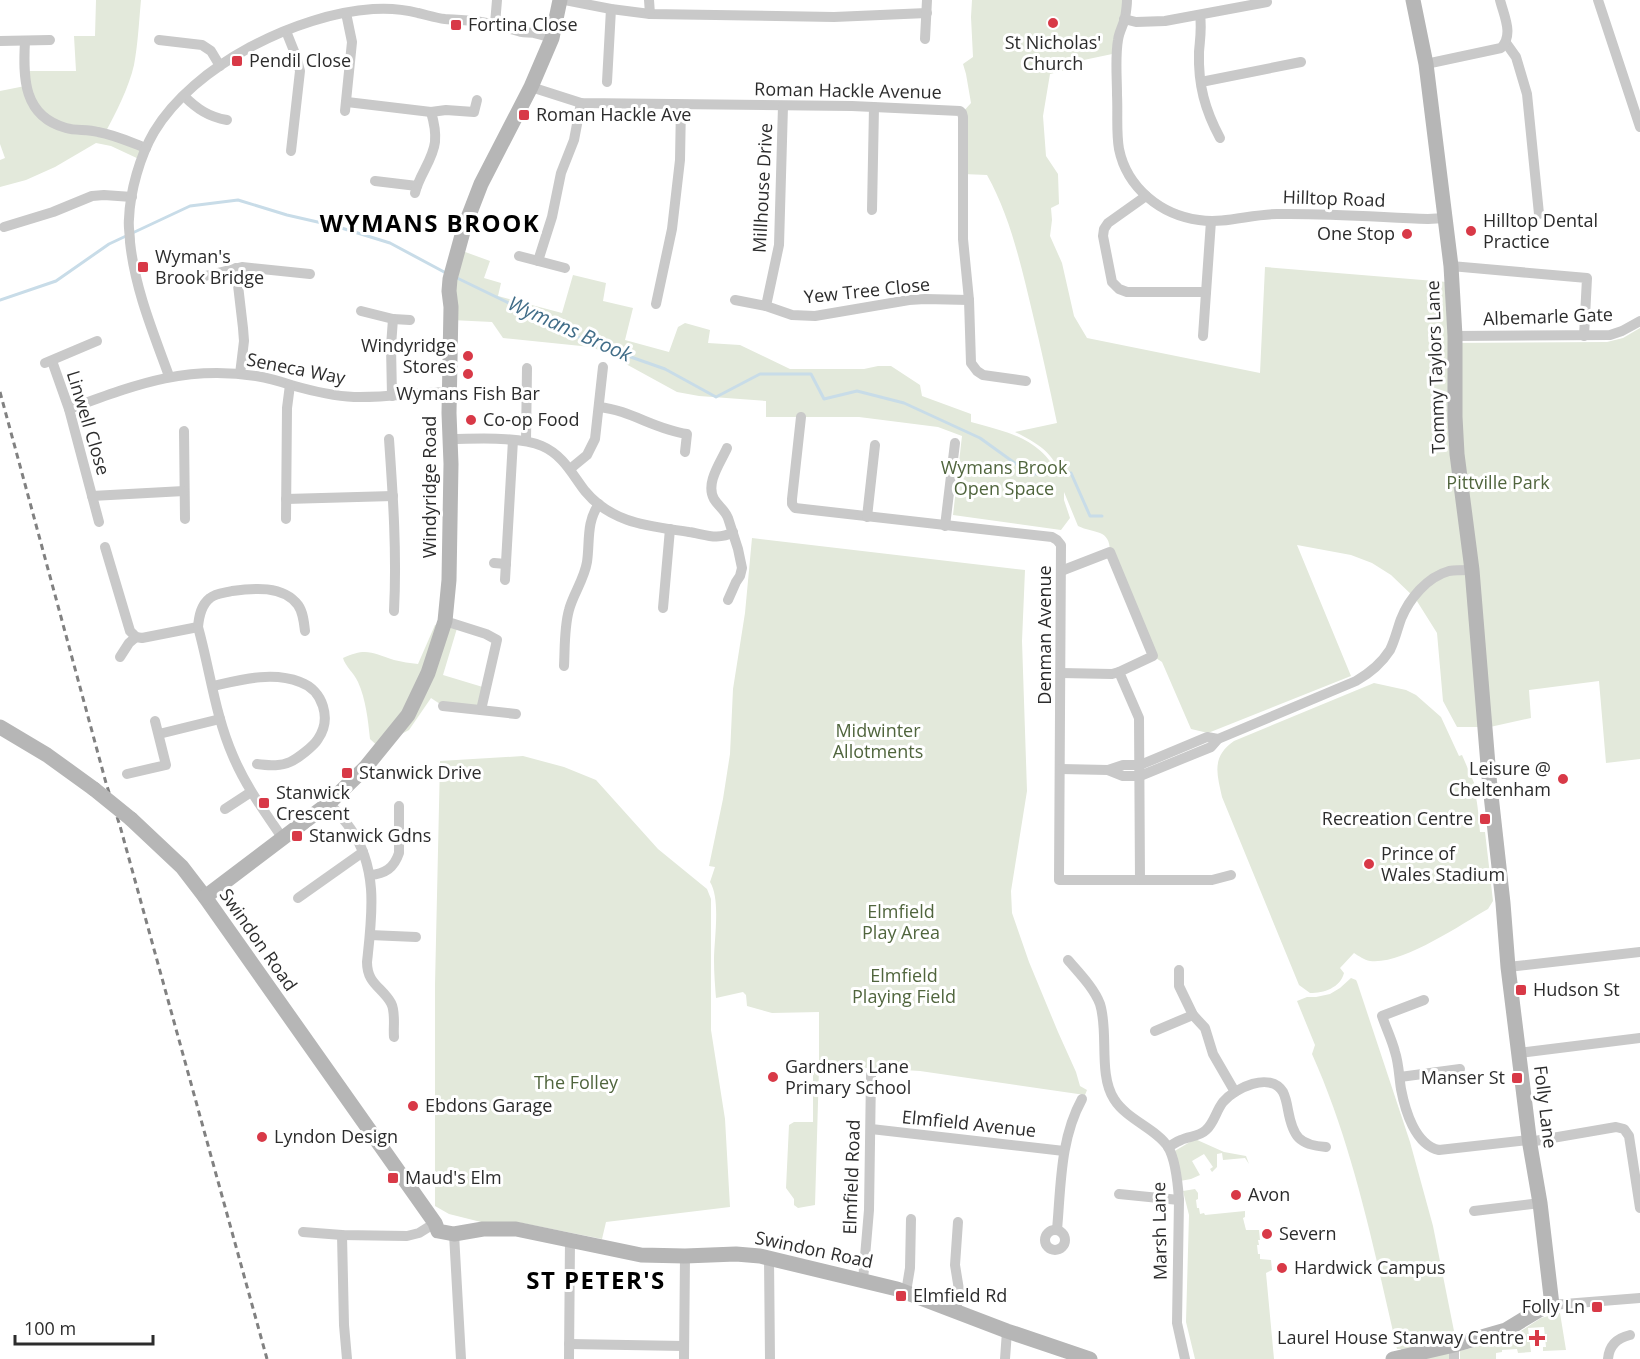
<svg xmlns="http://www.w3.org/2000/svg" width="1640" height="1359" font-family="'Open Sans',sans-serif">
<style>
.green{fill:#e3e9db}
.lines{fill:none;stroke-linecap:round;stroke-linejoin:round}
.stream{stroke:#c8dce8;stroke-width:3}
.street{stroke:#c9c9c9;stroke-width:10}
.secondary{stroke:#b6b6b6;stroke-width:15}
.rail{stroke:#818181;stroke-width:3;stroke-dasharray:6 4.5;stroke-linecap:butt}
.secondary-bridge{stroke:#b6b6b6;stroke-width:15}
.poi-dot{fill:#d83947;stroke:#fff;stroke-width:2}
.labels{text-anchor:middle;stroke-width:6;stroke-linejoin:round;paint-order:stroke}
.poi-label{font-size:18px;fill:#2c2c2c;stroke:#fff;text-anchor:start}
.street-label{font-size:18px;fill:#2c2c2c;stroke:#fff}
.park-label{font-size:18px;fill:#50653d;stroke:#fff}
.water-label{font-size:20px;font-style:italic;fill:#416d88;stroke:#fff}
.district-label{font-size:24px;font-weight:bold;letter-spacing:1.5px;fill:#000;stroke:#fff}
</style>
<rect width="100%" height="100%" fill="#fff"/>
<g class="green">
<path d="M96,0H141C139,21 138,44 134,65C129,87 116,113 105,133L146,148L141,160L111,146L96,143L55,167L26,180L0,187V160L5,158L0,144V91L25,86L24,71H76L74,36H95Z"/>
<path d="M972,0H1127L1117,53L1079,61L1070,69L1050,74L1043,116L1046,156L1058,174L1059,204L1051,208L1052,220L1050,236L1062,263L1074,316L1087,338L1260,373L1265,267L1447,282L1451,343L1607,342L1623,338L1640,328V759L1606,763L1599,681L1529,690L1531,718L1490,727H1457L1443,701L1437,633L1415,598L1391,575L1372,563L1351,555L1297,545L1351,676L1208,733L1191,729L1162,662L1153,656L1110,552C1110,528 1094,534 1078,526L1064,492V500L1070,518L1061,530L953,515L962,436L938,427L859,417H766V401L699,396L677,392L604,352L591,347L503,338L492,322L451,320L457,249L490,261L484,278L501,283L498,296L562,313L573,275L606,283L603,301L633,308L625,340L669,352L678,327L685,323L710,330L708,343L740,345L790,369H864L878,366H891L920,385L922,396L971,414V422C1011,433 1040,438 1060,477C1056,453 1035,442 1015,432L1057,423C1049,385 1041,348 1032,311C1021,265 1010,216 987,175L963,174L962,113L971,103L966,74L963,64L973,57L971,17Z"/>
<path d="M752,538L1025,570L1022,641L1027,791L1011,891L1012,913L1029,962L1058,1032L1076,1072L1080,1086L1087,1090L1085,1095L920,1071L871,1068H819L815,1205L798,1208L794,1205V1199L786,1188L789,1125L794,1122H813V1071L815,1065H819V1012L772,1013L747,1006L746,995L743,992L716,998C715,986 714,973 714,960C714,940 721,899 710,882L715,867L709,866L723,799L730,754L733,689L745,613Z"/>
<path d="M445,621L458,625L443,675L486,688L481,710L443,706L431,698L409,730L388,741L381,749L370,739C368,720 366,700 358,682C354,673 345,666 343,658C366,647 373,653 394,660C402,662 410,663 418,664L435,625Z"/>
<path d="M1374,683L1406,690L1416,695L1441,717L1459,756L1462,755L1478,792L1475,794C1478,803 1479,822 1480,832H1485L1493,901L1488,909C1460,925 1402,965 1370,961C1364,960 1359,956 1354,953L1340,968L1344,973C1340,988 1324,993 1310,993L1299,985L1222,797C1217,774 1211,757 1234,741Z"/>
<path d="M523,756L564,767L596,780L658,849L707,889L711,899V1030L725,1119L730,1207L606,1222L602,1239L517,1222H481L449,1214L435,1206V985L440,761Z"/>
<path d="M1351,978L1356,980L1357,982L1410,1142L1433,1226L1455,1336L1454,1359H1420L1401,1357V1349H1397C1374,1250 1354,1148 1312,1054L1315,1045L1297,1001L1307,997H1316L1330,994L1340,988Z"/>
<path d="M1195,1139L1224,1152L1246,1156L1249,1164L1245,1158L1223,1160L1222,1153L1217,1154V1167L1212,1172L1210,1169L1213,1167L1204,1154L1192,1161L1200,1175L1191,1179L1180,1181L1173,1152Z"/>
<path d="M1195,1189L1198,1193V1199L1196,1200L1197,1208H1199L1200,1214L1204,1213L1205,1215L1245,1211V1217L1243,1218L1246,1230H1259L1260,1240H1258L1259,1245H1257L1258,1254H1260V1259L1271,1260L1272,1270L1266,1273L1274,1359H1195L1186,1322L1189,1215L1183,1191Z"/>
<path d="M1560,1313L1566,1350L1543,1351V1347H1546L1544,1327L1528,1328L1531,1352L1518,1353L1517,1349L1502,1350V1352L1496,1353V1359H1460V1351L1510,1338L1541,1318Z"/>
</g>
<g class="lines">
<g class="stream">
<path d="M455,277L591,343L665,369L716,397L760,374H811L824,399L857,391L904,403L980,438L1030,474L1071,473L1090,516H1102"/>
<path d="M0,300L56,281L109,244L190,206L238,200L287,215L335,226L390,243L446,273"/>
</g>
<g class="street">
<path d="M565,0L611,9L650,14L834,17L927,13"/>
<path d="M649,0L650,14"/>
<path d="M1127,0C1127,6 1126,12 1125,18C1123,26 1119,32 1118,40C1115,57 1117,77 1117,95C1118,113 1116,132 1119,149C1127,188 1161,215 1199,220C1225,224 1251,214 1277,214C1327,213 1377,217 1428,219L1445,218"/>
<path d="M1598,0L1640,127"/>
<path d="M1200,15C1202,28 1200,39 1199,52C1198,85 1205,110 1220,138"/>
<path d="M1124,19L1136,22L1165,21L1267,2"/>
<path d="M495,24L497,0"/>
<path d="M286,31L296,56L300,71L291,151"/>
<path d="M925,39L927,0"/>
<path d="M159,40L202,45L211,51L220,66"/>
<path d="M0,41L50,40"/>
<path d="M25,41C23,78 23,116 66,128C76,131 87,129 98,132C115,135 130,142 146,148"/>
<path d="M1506,43L1516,57L1527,94L1539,214"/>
<path d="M1426,64L1501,48C1514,35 1504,16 1500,0"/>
<path d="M607,82L611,9"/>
<path d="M1201,82L1301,62"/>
<path d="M531,87L581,103L852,106L960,111L962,113L963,117V239L969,300L971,363L977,371L983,375L1026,381"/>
<path d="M184,96C197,109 209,117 227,120"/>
<path d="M347,102L431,112L446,110L474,112L477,100"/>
<path d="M345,111L352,42L346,13"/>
<path d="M375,181L417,186"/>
<path d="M415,193C419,175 433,160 435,142C436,132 434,122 431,112"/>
<path d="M1146,196L1108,223L1104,229L1103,236L1112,282L1119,289L1127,292H1206"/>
<path d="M872,210L874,107"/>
<path d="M4,227L53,212L92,196L104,195L132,197"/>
<path d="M519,256L565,268"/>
<path d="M538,261L552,217L561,173L574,140L581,103"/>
<path d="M1451,266L1587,278L1584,336"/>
<path d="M236,268L243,328L244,341L240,374"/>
<path d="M201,277L242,267L310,274"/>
<path d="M735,300L766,306L792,315L815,316L909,300L925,299L969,300"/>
<path d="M656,304L672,229L680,160L681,105"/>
<path d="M766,306L779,245L783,106"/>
<path d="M361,311L393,319L410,320"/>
<path d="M1203,336L1211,221"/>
<path d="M1455,336L1610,335L1622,331L1640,321"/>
<path d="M52,361L69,409L99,522"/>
<path d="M45,363L97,341"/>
<path d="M169,376C153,332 135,289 130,242C130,234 128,226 129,219C130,191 140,156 154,132C194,65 297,14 373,9C388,8 403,9 418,13C427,15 436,18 445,19C457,20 469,20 481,22C495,24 507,28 521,32C525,33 530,32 534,33C540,34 546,36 552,38"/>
<path d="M392,396L391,346L393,319"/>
<path d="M599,407C630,410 656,430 687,434L685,452"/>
<path d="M69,409C135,385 184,365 256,376C268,378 279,381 291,385C312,391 333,396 354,397C387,398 418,392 450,392"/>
<path d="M801,417L792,499V504L795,508L1052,537L1057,540L1061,545L1059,880H1212L1231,875"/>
<path d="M184,431L185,519"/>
<path d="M389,439C393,496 397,554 394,611"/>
<path d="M451,439C477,439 518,436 542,446C563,455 572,474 585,491C612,524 651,526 689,532C704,534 718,541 733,532"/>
<path d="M526,441L527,368"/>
<path d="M727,448C721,462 705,483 714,499C718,506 725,510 728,518L738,549L742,568L740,576L736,582L728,600"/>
<path d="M570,469L587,455L595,439L603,367"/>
<path d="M92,496L184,491"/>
<path d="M286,499L393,496"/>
<path d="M867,517L875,445"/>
<path d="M286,519L287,408L290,385"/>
<path d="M945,526L955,443"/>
<path d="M105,547L130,631L136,637L142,638L198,627"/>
<path d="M494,563L506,564"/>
<path d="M505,580L513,440"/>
<path d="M663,608L670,529"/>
<path d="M445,621L486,634L497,640L481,710"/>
<path d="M120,657L129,643L136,637"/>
<path d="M564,666C565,648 564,628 569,610C573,594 584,580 587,562C590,542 586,522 599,504"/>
<path d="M1119,672L1139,718L1140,880"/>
<path d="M1061,673L1112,674L1119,672L1153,656L1110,552L1061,571"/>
<path d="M213,686C240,680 272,671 300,682C323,690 332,719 318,739C314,746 297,759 290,762C279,767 268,765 257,764"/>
<path d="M443,706L516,714"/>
<path d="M159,734L220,719"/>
<path d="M1061,769L1108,770L1123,765H1140L1207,737L1218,739"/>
<path d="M1108,770L1123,776H1140L1211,747L1218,739L1356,681C1370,673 1381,664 1390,650C1395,640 1397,630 1401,619C1409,599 1427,577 1449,571C1456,570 1465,570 1472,570"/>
<path d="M127,774L166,765L155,721"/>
<path d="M329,803C336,811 344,819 350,828C379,868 372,916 367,962C367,984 382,987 391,1003C396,1012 393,1027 394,1037"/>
<path d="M225,809L251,792"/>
<path d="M283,839C265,812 246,787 233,756C215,715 210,670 198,627C199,616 201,605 210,598C216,593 224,593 232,591C253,588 283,585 298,605C303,612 304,622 305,631"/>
<path d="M370,875C385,874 394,868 399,853V806"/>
<path d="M298,898L363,852"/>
<path d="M370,935L416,937"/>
<path d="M1068,960C1079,973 1094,988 1100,1004C1109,1032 1098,1074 1114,1099C1127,1120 1157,1129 1168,1147C1176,1160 1178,1185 1179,1200L1177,1323L1185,1359"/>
<path d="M1508,967L1640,952"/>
<path d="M1179,970V986L1193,1015L1205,1028L1213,1054L1235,1092"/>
<path d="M1424,1000L1382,1016C1386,1028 1392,1040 1395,1052C1399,1064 1399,1077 1401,1089C1405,1110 1415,1145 1439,1150L1529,1140"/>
<path d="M1155,1031L1193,1015"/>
<path d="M1519,1053L1640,1038"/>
<path d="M1400,1077L1460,1069"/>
<path d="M871,1129L1064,1151"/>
<path d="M1529,1142L1616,1127L1624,1129L1629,1136L1640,1208"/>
<path d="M1168,1147C1172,1145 1176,1142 1181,1140C1189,1136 1199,1137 1206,1130C1214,1123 1216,1111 1223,1102C1235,1088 1270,1071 1283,1092C1286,1098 1287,1104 1288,1110C1293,1137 1299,1145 1326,1147"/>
<path d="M1119,1194L1179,1200"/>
<path d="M1474,1211L1540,1203"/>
<circle cx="1055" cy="1240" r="10"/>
<path d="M1057,1230C1061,1185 1060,1139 1082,1099"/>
<path d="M303,1232L342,1235L407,1236L419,1233L435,1223"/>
<path d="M454,1234L461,1359"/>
<path d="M342,1235L344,1325L347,1359"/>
<path d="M769,1259L770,1359"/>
<path d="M863,1280L869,1210L871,1075"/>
<path d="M906,1292L910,1268L911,1219"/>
<path d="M1552,1305L1640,1298"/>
<path d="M955,1310L960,1296L955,1265L958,1222"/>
<path d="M569,1344L684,1346"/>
<path d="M1454,1345V1359"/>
<path d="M569,1359L570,1240"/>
<path d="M684,1359L685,1256"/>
<path d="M1005,1359L1007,1331"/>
<path d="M1608,1359C1609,1346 1617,1338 1630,1335"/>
</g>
<g class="secondary">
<path d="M0,727L47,755L94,789"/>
<path d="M131,819L182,867L205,897L435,1223L438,1231L454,1234L483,1229H516L641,1255L685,1256L736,1254L760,1256L897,1289L1007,1331L1090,1359"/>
<path d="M205,897L329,803L365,768L408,715L428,673L445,621L449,580L451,464L449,413L451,307L449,291L450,279L464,228L481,184L531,87L552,38L560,0"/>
<path d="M1393,1359L1454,1345L1506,1330L1539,1310L1552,1305L1540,1203L1530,1145L1508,967L1503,903L1489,777L1472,570L1457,454L1455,417V336L1451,266L1426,64L1413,0"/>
</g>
<path class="rail" d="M0,392L106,783L120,826L267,1359"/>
<path class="secondary-bridge" d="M94,789L131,819"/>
</g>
<g class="poi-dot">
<circle cx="1053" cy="23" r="6"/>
<rect x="450" y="19" width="12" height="12" rx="3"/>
<rect x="231" y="55" width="12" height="12" rx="3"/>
<rect x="518" y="109" width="12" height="12" rx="3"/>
<circle cx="1471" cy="231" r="6"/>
<circle cx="1407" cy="234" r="6"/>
<rect x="137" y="261" width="12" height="12" rx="3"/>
<circle cx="468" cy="356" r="6"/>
<circle cx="468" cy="374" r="6"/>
<circle cx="471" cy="420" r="6"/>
<rect x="341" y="767" width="12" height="12" rx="3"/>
<circle cx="1563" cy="779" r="6"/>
<rect x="258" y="797" width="12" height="12" rx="3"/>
<rect x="1479" y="813" width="12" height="12" rx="3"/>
<rect x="291" y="830" width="12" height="12" rx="3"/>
<circle cx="1369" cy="864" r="6"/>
<rect x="1515" y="984" width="12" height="12" rx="3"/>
<circle cx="773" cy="1077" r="6"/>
<rect x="1511" y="1072" width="12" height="12" rx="3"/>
<circle cx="413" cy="1106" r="6"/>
<circle cx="262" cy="1137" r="6"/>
<rect x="387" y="1172" width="12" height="12" rx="3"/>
<circle cx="1236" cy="1195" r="6"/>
<circle cx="1267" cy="1234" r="6"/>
<circle cx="1282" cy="1268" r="6"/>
<rect x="895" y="1290" width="12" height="12" rx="3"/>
<rect x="1591" y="1301" width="12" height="12" rx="3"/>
<path d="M1534 1329h6v6h6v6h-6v6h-6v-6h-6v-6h6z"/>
</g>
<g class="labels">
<g class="poi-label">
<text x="468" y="31">Fortina Close</text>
<text x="1053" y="49" text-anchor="middle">St Nicholas'<tspan x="1053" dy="21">Church</tspan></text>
<text x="249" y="67">Pendil Close</text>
<text x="536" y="121">Roman Hackle Ave</text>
<text x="1483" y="227">Hilltop Dental<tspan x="1483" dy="21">Practice</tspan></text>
<text x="1395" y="240" text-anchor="end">One Stop</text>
<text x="155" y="263">Wyman's<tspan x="155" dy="21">Brook Bridge</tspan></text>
<text x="456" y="352" text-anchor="end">Windyridge<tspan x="456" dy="21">Stores</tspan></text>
<text x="468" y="400" text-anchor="middle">Wymans Fish Bar</text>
<text x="483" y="426">Co-op Food</text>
<text x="1551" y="775" text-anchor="end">Leisure @<tspan x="1551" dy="21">Cheltenham</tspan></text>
<text x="359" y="779">Stanwick Drive</text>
<text x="276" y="799">Stanwick<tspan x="276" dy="21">Crescent</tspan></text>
<text x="1473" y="825" text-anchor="end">Recreation Centre</text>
<text x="309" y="842">Stanwick Gdns</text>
<text x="1381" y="860">Prince of<tspan x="1381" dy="21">Wales Stadium</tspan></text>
<text x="1533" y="996">Hudson St</text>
<text x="785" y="1073">Gardners Lane<tspan x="785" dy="21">Primary School</tspan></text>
<text x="1505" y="1084" text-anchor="end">Manser St</text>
<text x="425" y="1112">Ebdons Garage</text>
<text x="274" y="1143">Lyndon Design</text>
<text x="405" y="1184">Maud's Elm</text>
<text x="1248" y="1201">Avon</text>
<text x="1279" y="1240">Severn</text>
<text x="1294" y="1274">Hardwick Campus</text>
<text x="913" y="1302">Elmfield Rd</text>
<text x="1585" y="1313" text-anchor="end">Folly Ln</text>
<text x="1524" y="1344" text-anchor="end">Laurel House Stanway Centre</text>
</g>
<g class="street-label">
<text transform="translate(848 91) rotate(1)" y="6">Roman Hackle Avenue</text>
<text transform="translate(763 188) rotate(-87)" y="6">Millhouse Drive</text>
<text transform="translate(1334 199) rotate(2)" y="6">Hilltop Road</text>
<text transform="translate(867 291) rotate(-6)" y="6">Yew Tree Close</text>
<text transform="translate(1548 317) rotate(-2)" y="6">Albemarle Gate</text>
<text transform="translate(1436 367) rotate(-92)" y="6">Tommy Taylors Lane</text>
<text transform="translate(296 369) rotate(11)" y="6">Seneca Way</text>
<text transform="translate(88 423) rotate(73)" y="6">Linwell Close</text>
<text transform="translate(430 487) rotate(-90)" y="6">Windyridge Road</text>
<text transform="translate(1045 635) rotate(-90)" y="6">Denman Avenue</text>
<text transform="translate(258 940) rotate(55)" y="6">Swindon Road</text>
<text transform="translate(1545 1107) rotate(83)" y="6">Folly Lane</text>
<text transform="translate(969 1124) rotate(6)" y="6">Elmfield Avenue</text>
<text transform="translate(852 1177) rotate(-88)" y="6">Elmfield Road</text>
<text transform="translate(1160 1231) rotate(-91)" y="6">Marsh Lane</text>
<text transform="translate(814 1250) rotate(12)" y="6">Swindon Road</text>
</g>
<g class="park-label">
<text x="1004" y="474">Wymans Brook<tspan x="1004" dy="21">Open Space</tspan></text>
<text x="1498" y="489">Pittville Park</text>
<text x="878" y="737">Midwinter<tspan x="878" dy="21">Allotments</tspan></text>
<text x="901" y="918">Elmfield<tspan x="901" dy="21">Play Area</tspan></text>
<text x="904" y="982">Elmfield<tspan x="904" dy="21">Playing Field</tspan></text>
<text x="576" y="1089">The Folley</text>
</g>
<g class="water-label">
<text transform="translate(570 329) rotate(24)" y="7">Wymans Brook</text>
</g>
<g class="district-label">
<text x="430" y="232">WYMANS BROOK</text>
<text x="596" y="1289">ST PETER'S</text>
</g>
</g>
<path d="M15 1335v9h138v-9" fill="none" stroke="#2c2c2c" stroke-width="3"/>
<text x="24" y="1335" font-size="18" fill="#2c2c2c" stroke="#ffffff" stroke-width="4.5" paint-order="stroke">100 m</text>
</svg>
